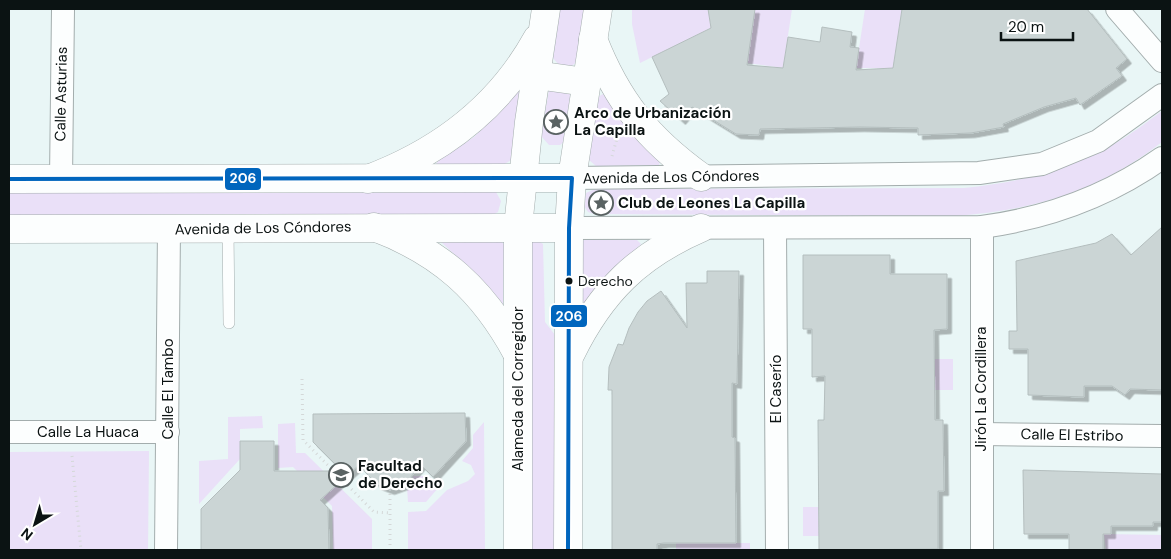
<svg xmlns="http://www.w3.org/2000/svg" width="1171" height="559" font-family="'DM Sans',sans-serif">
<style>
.green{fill:#eae0f8}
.building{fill:#cbd5d5;stroke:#b4bebe;filter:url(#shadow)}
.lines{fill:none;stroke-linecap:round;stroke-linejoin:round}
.service-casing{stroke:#a3adad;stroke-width:12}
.minor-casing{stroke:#a3adad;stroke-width:24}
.tertiary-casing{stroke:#a3adad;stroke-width:29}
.secondary-casing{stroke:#a3adad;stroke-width:29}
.path{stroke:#d4d8d8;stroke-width:3;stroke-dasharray:1 4;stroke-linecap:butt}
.service{stroke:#fcfefe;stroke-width:11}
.minor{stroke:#fcfefe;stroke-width:22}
.tertiary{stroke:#fcfefe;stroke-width:28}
.secondary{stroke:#fcfefe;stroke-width:28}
.bus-1-casing{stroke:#fff;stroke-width:8}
.bus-1{stroke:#0065bd;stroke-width:4}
.bus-dot{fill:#0b1313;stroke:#fff;stroke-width:2}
.labels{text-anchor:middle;stroke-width:4.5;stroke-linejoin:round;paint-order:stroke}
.bus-label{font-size:14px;fill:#0b1313;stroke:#fff;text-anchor:start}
.street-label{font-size:15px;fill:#0b1313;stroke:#fff}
.poi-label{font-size:15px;font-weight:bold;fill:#0b1313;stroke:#fff;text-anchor:start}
.line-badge{stroke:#fff;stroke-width:2}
.badge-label{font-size:14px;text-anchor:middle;font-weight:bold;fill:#fff}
</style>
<defs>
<filter id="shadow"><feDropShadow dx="4.5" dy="4.5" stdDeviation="0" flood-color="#0004"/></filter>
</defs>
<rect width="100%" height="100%" fill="#e9f6f6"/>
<g class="green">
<path d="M560,9H587L577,62L570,67L559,65L553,58Z"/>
<path d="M632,9H708L711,28L640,63L632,24Z"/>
<path d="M755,9H792L783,68L747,63Z"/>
<path d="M865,9H902L893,68H856Z"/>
<path d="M523,85L511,160L503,165L437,166L436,164L439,160L474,137Z"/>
<path d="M549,90H565L572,94L564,142L560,145H549L541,136Z"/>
<path d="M603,94L660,161L659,165L596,166L588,159L596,98Z"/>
<path d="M1162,111V142C1099,191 1035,210 956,216L594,214L588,212L584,206L586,193L595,189L964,188C1012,183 1057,173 1101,151C1122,141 1143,125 1162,111Z"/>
<path d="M9,191L496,192L501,201L498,212L491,216L9,217Z"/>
<path d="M533,240L538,241L543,244L545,322L555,335L556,550H529V244Z"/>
<path d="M584,240H637L641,244L585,303L581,302V241Z"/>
<path d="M440,241H501L504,244L503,304L500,305L468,267Z"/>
<rect x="877" y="359" width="76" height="31"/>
<path d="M262,416L263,428L240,429V459L199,504V461L228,459V417Z"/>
<path d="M484,422L485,550H408V512L426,511L447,490L468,481L475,474L471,465L462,461L473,448V435Z"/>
<path d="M295,423L296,453H305L372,519V550H333L332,506L293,467L278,468V424Z"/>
<path d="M149,451L148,550H9V452Z"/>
<path d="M413,476H429L439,487L426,502H408L407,487H413Z"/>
<path d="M803,507H878L877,536H803Z"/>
<path d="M1104,534L1162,535V550H1106Z"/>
<rect x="676" y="543" width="74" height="7"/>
</g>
<g class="building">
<path d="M708,9H755L747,65L783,68L788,37L820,42L822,27L852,32L850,47L859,48L856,70L893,68L902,9H1087L1127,59L1116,68L1122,76L1080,105L1076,98L1044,107L1003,124L1004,127L971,133L918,135V128L860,127L760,129L759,135L736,134L692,107L681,120L660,101L669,94L652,57L711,28Z"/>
<path d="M1162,227V390L1130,389L1125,395L1112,386H1084V397L1028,395V349H1009V331H1017L1016,261L1096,243L1112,234L1131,255Z"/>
<path d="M803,255H890V274H947V329L934,330L935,420H943L944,491H938V549L819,550L818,420H824L825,376L812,377V329H803Z"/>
<path d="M707,271H739L737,384L732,383V437L735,438L736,543H664L657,544V550H612V390H608L609,367L618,344L623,345L629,328L638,312L647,301L661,291L687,328L686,283H707Z"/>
<path d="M465,413L466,441L433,477L421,465L404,485L390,490L377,485L359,465L320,500L328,508L329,550H201V509L240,470V441H274V471H342L313,442V414Z"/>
<path d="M1023,470L1162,474V522H1153V526H1111V534H1103V550H1069V534H1024Z"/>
</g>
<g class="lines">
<defs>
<path id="service" d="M228,227L229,323"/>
<g id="minor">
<path d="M1117,9L1162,61"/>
<path d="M572,178L979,173L1042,164L1098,141L1162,95"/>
<path d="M61,179L63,9"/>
<path d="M982,227V550"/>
<path d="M569,228L982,227C1048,218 1107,197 1162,158"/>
<path d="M775,228L777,550"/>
<path d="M9,432H168"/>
<path d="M982,434L1162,436"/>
<path d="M166,550L169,228"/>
</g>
<g id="tertiary">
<path d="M9,179L572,178"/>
<path d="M9,229L569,228"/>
</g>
<g id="secondary">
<path d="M593,39C617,101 648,139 701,177"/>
<path d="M536,75L586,82"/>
<path d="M368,179C440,152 499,108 537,39"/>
<path d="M374,227C441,252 483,290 517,353"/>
<path d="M571,353C601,292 638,255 701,228"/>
<path d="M518,550V227L529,122L546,9"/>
<path d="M568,550L569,228L572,178L598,9"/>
</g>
</defs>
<use href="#service" class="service-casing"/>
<use href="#minor" class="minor-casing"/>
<use href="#tertiary" class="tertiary-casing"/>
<use href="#secondary" class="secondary-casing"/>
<g class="path">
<path d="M612,156L618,135"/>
<path d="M302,379L303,440L374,512L390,513"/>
<path d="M72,456L81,550"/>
<path d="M390,550V490"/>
</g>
<use href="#service" class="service"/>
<use href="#minor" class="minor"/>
<use href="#tertiary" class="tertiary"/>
<use href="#secondary" class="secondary"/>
<defs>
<path id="bus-1" d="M9,179L572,178L569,228L568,550"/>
</defs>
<use href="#bus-1" class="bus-1-casing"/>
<use href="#bus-1" class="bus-1"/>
</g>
<defs>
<symbol id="sight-ring" viewBox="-11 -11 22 22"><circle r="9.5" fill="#fff" stroke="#596262" stroke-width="1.5"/><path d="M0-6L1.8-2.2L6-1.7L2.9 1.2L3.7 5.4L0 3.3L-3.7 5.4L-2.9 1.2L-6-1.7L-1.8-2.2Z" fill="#596262"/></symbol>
<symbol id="university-ring" viewBox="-11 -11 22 22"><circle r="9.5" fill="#fff" stroke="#596262" stroke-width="1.5"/><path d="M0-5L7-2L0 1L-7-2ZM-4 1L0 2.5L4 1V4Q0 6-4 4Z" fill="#596262"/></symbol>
</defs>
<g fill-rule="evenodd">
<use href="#sight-ring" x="542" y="108" width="28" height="28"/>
<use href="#sight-ring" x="587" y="189" width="28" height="28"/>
<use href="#university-ring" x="327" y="461" width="28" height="28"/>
</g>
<circle class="bus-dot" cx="569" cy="281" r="4.5"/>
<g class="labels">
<g class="bus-label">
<text x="578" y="286">Derecho</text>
</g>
<g class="street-label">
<text transform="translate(61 94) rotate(-89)" y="5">Calle Asturias</text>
<text transform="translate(671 177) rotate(-1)" y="5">Avenida de Los Cóndores</text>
<text transform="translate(263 228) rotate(-1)" y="5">Avenida de Los Cóndores</text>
<text transform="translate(168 389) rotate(-90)" y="5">Calle El Tambo</text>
<text transform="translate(518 389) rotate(-90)" y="5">Alameda del Corregidor</text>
<text transform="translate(776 389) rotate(-90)" y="5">El Caserío</text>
<text transform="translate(981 389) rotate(-90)" y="5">Jirón La Cordillera</text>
<text x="88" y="437">Calle La Huaca</text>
<text transform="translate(1072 435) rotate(1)" y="5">Calle El Estribo</text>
</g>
<g class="poi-label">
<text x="574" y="118">Arco de Urbanización<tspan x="574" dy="17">La Capilla</tspan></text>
<text x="618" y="208">Club de Leones La Capilla</text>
<text x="358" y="471">Facultad<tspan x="358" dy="17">de Derecho</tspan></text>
</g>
</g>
<g class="line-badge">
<rect x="224" y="167" width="38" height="24" rx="5" fill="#0065bd"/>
<rect x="550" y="304" width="38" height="24" rx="5" fill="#0065bd"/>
</g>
<g class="badge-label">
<text x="243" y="183">206</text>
<text x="569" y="321">206</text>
</g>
<rect width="1171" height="559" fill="none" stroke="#0b1313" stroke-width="20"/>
<g transform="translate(35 524) rotate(218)" stroke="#ffffff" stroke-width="4" paint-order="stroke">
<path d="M0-4L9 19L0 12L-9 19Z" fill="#0b1313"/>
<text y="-8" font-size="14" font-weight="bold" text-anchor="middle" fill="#0b1313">N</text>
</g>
<path d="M1001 32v8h72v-8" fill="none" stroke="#0b1313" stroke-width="2.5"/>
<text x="1008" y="32" font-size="15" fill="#0b1313" stroke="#ffffff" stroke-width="4" paint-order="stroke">20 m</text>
</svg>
